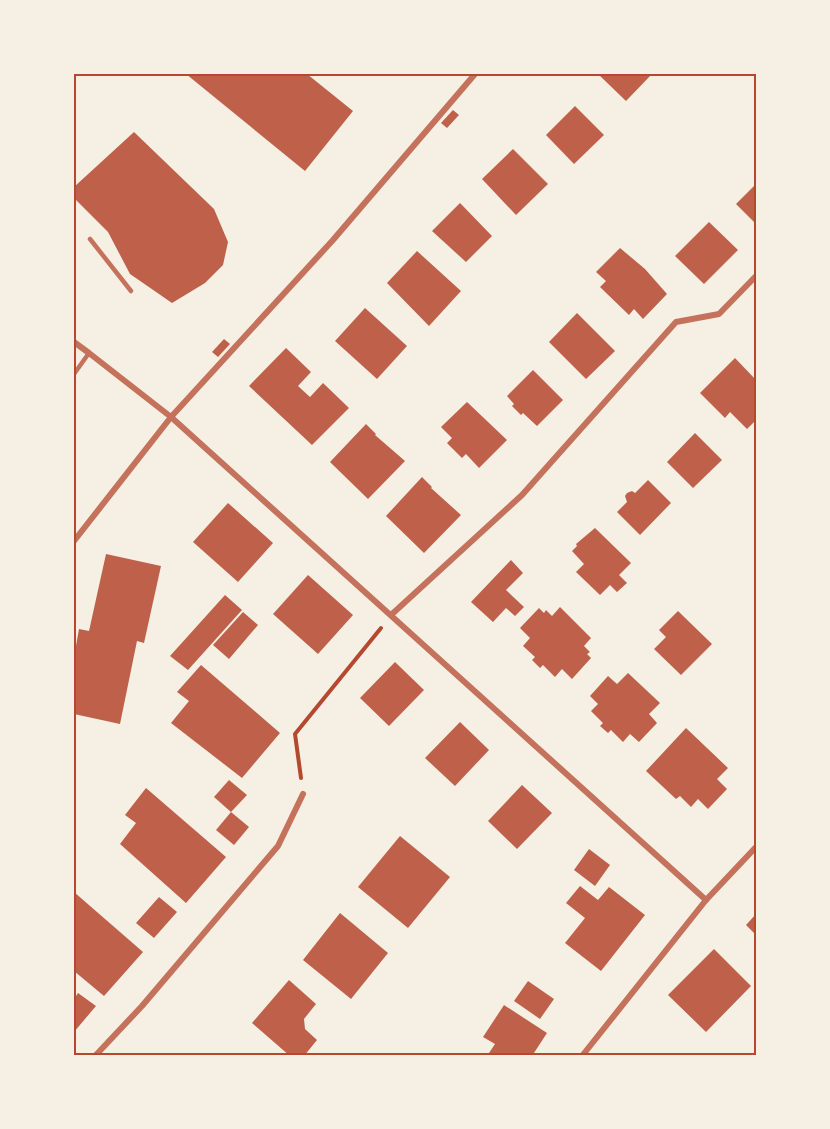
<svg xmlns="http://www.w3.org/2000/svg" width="830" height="1129" font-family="Manrope,sans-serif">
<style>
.building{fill:#bf614a}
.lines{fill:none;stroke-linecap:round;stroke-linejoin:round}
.path{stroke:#b5482f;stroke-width:4}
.service{stroke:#c5725c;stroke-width:4.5}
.minor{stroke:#c5725c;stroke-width:6}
.neatline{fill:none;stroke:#b5482f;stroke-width:2}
</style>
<rect width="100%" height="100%" fill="#f6efe4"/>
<g class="building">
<path d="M186,74H307L353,111L305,171Z"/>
<path d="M598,74H652L626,101Z"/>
<path d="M575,106L604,135L574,164L546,135Z"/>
<path d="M453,110L459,115L447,128L441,123Z"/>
<path d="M134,132L214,209L228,242L223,265L205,283L172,303L130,274L108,232L74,198V187Z"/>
<path d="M513,149L548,184L516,215L482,179Z"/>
<path d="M756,184V224L736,204Z"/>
<path d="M460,203L492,236L466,262L432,231Z"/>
<path d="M709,222L738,250L704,284L675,256Z"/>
<path d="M620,248L645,269L667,294L643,319L634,309L629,315L600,287L606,281L596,272Z"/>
<path d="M417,251L461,291L429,326L387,283Z"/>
<path d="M365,308L407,346L377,379L335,341Z"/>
<path d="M577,313L615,351L586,379L549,342Z"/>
<path d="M224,339L230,344L218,357L212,352Z"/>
<path d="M286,348L311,372L298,386L310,397L323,383L349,408L312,445L249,386Z"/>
<path d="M735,358L756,380V420L747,429L730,412L725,418L700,393Z"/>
<path d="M533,370L563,400L537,426L523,413L521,415L512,406L514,404L507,396Z"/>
<path d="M467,402L507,440L479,468L466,454L462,458L447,443L452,438L441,427Z"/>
<path d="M366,424L376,434L375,435L405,461L368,499L330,462Z"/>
<path d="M695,433L722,460L693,488L667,462Z"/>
<path d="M422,477L432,487L431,488L461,515L424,553L386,516Z"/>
<path d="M648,480L671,503L640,535L617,512L627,502L625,496L627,493L632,491L635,493Z"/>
<path d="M228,503L273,543L238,582L193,542Z"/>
<path d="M595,528L631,563L619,575L627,583L617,592L610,585L600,595L576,572L584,564L572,551L577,546L576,544Z"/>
<path d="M106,554L161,566L144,643L137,641L120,724L74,714V657L79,629L89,631Z"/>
<path d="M511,560L523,573L506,590L524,607L515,616L506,608L493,622L471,602Z"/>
<path d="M308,575L353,615L318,654L273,614Z"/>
<path d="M225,595L242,610L188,670L170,656Z"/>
<path d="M560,607L591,638L584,646L590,652L587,654L591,658L572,679L562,669L555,677L543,665L540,668L532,660L535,657L523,646L530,638L520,628L539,608L544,613L546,610L552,616Z"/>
<path d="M678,611L712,644L681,675L654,649L666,637L659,630Z"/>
<path d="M243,612L258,625L229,659L213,645Z"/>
<path d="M395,662L424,690L389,726L360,698Z"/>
<path d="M201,665L280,733L242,778L171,723L189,701L177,692Z"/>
<path d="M628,673L660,703L649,714L657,723L639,742L630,734L623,742L611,730L608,733L600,726L603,723L591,711L598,704L590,696L608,676L617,684Z"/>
<path d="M460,722L489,750L455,786L425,758Z"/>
<path d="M686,728L728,768L717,779L727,789L708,809L698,799L691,807L680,796L676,799L646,771Z"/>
<path d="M229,780L247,795L231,812L214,797Z"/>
<path d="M522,785L552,813L517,849L488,821Z"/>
<path d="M146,788L226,857L186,903L120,844L136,823L125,815Z"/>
<path d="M231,812L249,827L234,845L216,830Z"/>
<path d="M400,836L450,877L408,928L358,887Z"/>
<path d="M589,849L610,865L595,886L574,870Z"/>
<path d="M580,886L598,900L609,887L645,915L601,971L565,943L585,918L566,903Z"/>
<path d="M74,892L143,952L104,996L74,971Z"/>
<path d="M159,897L177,912L154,938L136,923Z"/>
<path d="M340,913L388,953L351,999L303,960Z"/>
<path d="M756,914V935L746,925Z"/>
<path d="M714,949L751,986L706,1032L668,995Z"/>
<path d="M289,980L316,1004L304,1019L305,1029L317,1040L304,1056H290L252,1023Z"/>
<path d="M528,981L554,999L540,1019L514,1001Z"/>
<path d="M78,993L96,1006L74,1032V999Z"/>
<path d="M504,1005L547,1033L532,1056H487L495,1044L483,1037Z"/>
</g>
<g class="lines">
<path class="path" d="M301,778L295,734L381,628"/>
<g class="service">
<path d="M90,239L131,291"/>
<path d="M74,374L89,353"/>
</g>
<g class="minor">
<path d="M74,342L89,353L171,417L706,900"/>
<path d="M74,541L171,417L333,240L475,74"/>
<path d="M391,615L522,495L676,322L719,314L756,276"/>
<path d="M95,1056L142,1006L278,846L303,794"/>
<path d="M582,1056L706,900L756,847"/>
</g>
</g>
<rect width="830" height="1129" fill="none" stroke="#f6efe4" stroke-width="150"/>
<rect x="75" y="75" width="680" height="979" class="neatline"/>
</svg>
